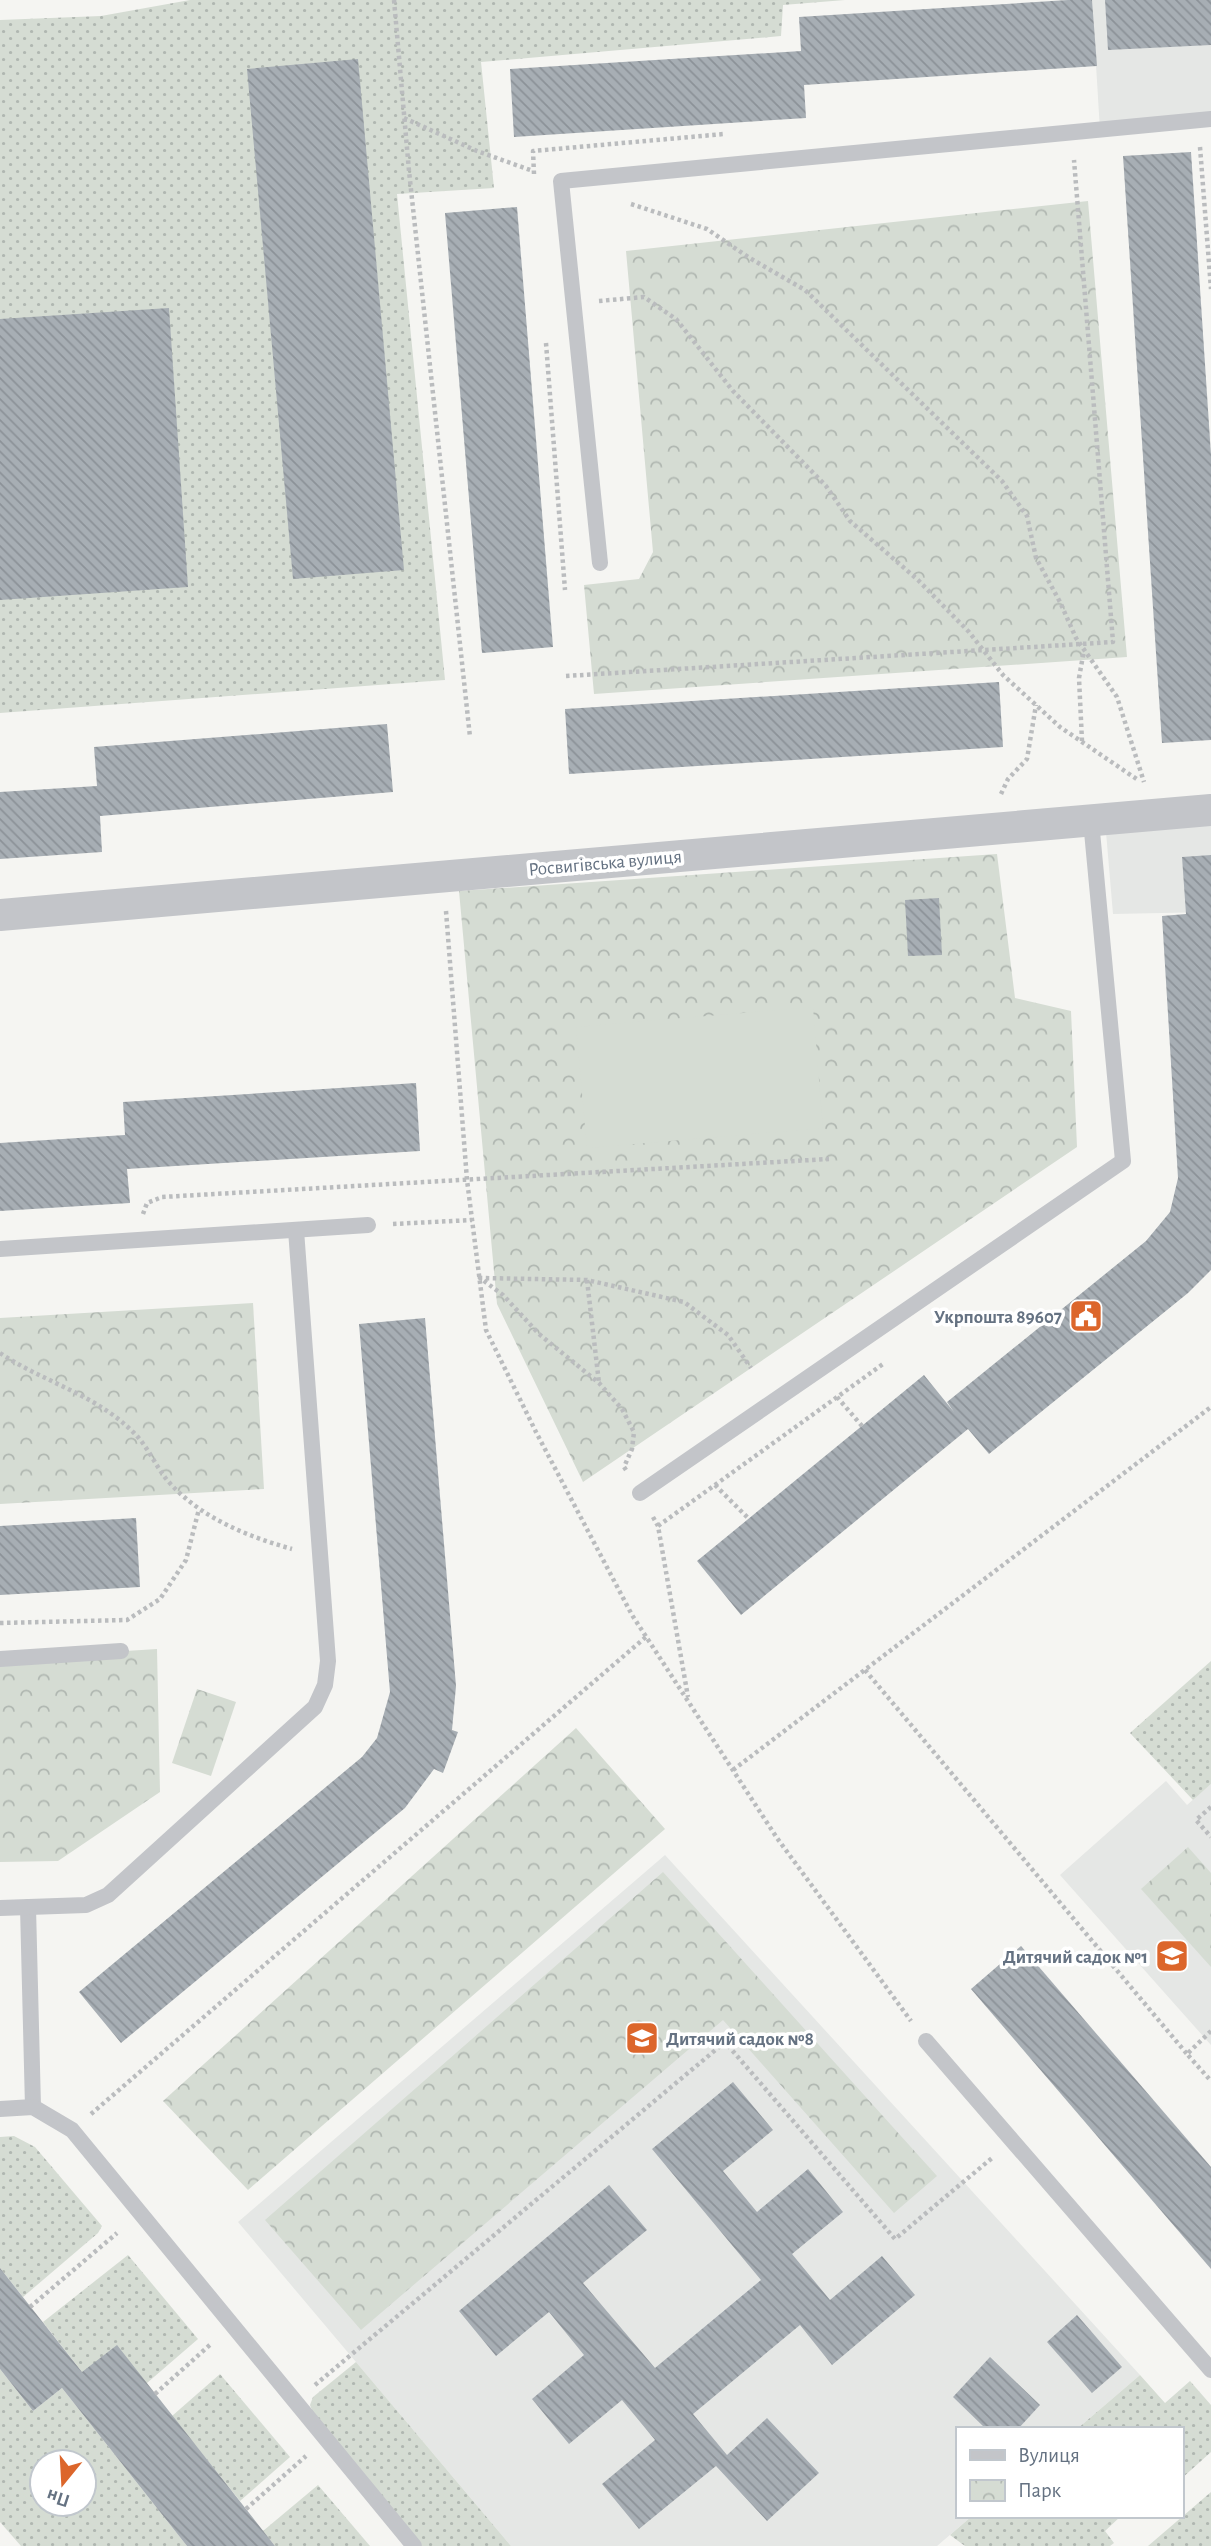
<svg xmlns="http://www.w3.org/2000/svg" width="1211" height="2546" font-family="'Alegreya Sans',sans-serif">
<style>
.built{fill:#e5e7e5}
.grass{fill:url(#grass-dots);fill-rule:evenodd}
.park{fill:url(#park-crowns)}
.pitch{fill:#d5dcd3}
.building{fill:url(#building-back-hatch)}
.lines{fill:none;stroke-linecap:round;stroke-linejoin:round}
.path{stroke:#babcbe;stroke-width:4.5;stroke-dasharray:3.5 3.5;stroke-linecap:butt}
.lane{stroke:#c3c5c9;stroke-width:16}
.street{stroke:#c3c5c9;stroke-width:32}
.labels{text-anchor:middle;stroke-width:7;stroke-linejoin:round;paint-order:stroke}
.street-label{font-size:19px;fill:#657282;stroke:#fff}
.poi-label{font-size:19px;font-weight:bold;fill:#657282;stroke:#fff;text-anchor:end}
</style>
<defs>
<pattern id="grass-dots" width="8" height="8" patternUnits="userSpaceOnUse" patternTransform="scale(1.75)"><rect width="8" height="8" fill="#d5dcd3"/><path d="M2 2h.1M6 6h.1" fill="none" stroke="#b0b7b1" stroke-width="1.8" stroke-linecap="round"/></pattern>
<pattern id="park-crowns" width="20" height="18" patternUnits="userSpaceOnUse" patternTransform="scale(1.75)"><rect width="20" height="18" fill="#d5dcd3"/><path d="M2 6a3 3 0 1 1 6 0M12 15a3 3 0 1 1 6 0" fill="none" stroke="#b0b7b1"/></pattern>
<pattern id="building-back-hatch" width="6" height="6" patternUnits="userSpaceOnUse" patternTransform="scale(1.75)"><rect width="6" height="6" fill="#a7aeb4"/><path d="M-1 5l2 2M0 0l6 6M5-1l2 2" fill="none" stroke="#8c9298"/></pattern>
</defs>
<rect width="100%" height="100%" fill="#f5f5f2"/>
<g class="built">
<path d="M1092,0H1211V119L1100,130Z"/>
<path d="M1211,822V912L1113,914L1106,832Z"/>
<path d="M1166,1781L1187,1805L1211,1784V2045L1060,1875Z"/>
<path d="M665,1855L1140,2375L1077,2429H957V2516H972L937,2546H511L238,2222Z"/>
</g>
<g class="grass">
<path d="M190,0H845L783,5L781,36L481,62L494,188L397,194L445,680L0,713V20L101,16Z"/>
<path d="M1211,1661V1784L1193,1800L1130,1733Z"/>
<path d="M14,2136L35,2147L102,2226L98,2233L23,2297L0,2268V2137Z"/>
<path d="M128,2255L198,2339L147,2383L82,2372L43,2322Z"/>
<path d="M356,2362L511,2546H422L314,2415L310,2405L313,2397Z"/>
<path d="M0,2369L33,2411L62,2388L187,2546H21L0,2522ZM42,2462H84V2504H42Z"/>
<path d="M220,2374L290,2457L240,2501L172,2416Z"/>
<path d="M1140,2375L1165,2403L1190,2381L1211,2405V2452L1181,2479V2429H1077Z"/>
<path d="M318,2485L370,2546H275L263,2531Z"/>
<path d="M1211,2492V2546H1148Z"/>
<path d="M972,2516H1121L1105,2531L1114,2543L1110,2546H965L950,2535Z"/>
</g>
<g class="park">
<path d="M1088,201L1127,657L594,694L584,585L639,579L653,552L626,251Z"/>
<path d="M997,854L1015,998L1071,1011L1077,1147L583,1482L497,1304L459,891Z"/>
<path d="M253,1303L264,1489L0,1504V1318Z"/>
<path d="M157,1649L160,1792L58,1861L0,1862V1659Z"/>
<path d="M197,1689L236,1702L211,1776L172,1763Z"/>
<path d="M576,1728L665,1829L248,2190L163,2101Z"/>
<path d="M1188,1847L1211,1873V1967L1141,1889Z"/>
<path d="M663,1872L937,2176L894,2213L723,2020L361,2330L265,2220Z"/>
</g>
<path class="pitch" d="M813,1007L823,1128L587,1148L576,1027Z"/>
<g class="building">
<path d="M1068,0H1092L1097,66L804,85L806,118L514,137L510,69L801,51L799,17Z"/>
<path d="M1105,0H1211V45L1108,50Z"/>
<path d="M358,59L404,570L293,579L247,69Z"/>
<path d="M1191,152L1211,455V740L1162,743L1123,156Z"/>
<path d="M517,207L553,647L482,653L445,213Z"/>
<path d="M169,308L188,587L0,600V319Z"/>
<path d="M999,682L1003,747L569,774L565,709Z"/>
<path d="M387,724L393,792L100,816L102,852L0,859V792L97,786L94,747Z"/>
<path d="M1211,855V1270L1188,1293L989,1454L968,1429L741,1615L697,1561L924,1375L954,1412L947,1402L1146,1241L1170,1212L1178,1178L1162,916L1186,914L1182,857Z"/>
<path d="M939,898L942,955L908,956L905,900Z"/>
<path d="M416,1083L420,1151L127,1169L130,1203L0,1211V1143L125,1135L123,1102Z"/>
<path d="M425,1318L456,1686L452,1730L458,1732L443,1773L434,1769L405,1808L121,2043L79,1992L362,1757L377,1738L390,1692L359,1324Z"/>
<path d="M136,1518L140,1587L0,1595V1526Z"/>
<path d="M1021,1946L1211,2167V2269L971,1989Z"/>
<path d="M733,2082L773,2130L723,2171L757,2212L808,2169L843,2212L792,2254L830,2300L882,2256L915,2295L832,2365L800,2325L693,2414L727,2455L767,2418L819,2473L767,2521L716,2466L639,2529L602,2484L655,2440L622,2400L569,2444L532,2399L584,2355L549,2312L496,2356L459,2311L609,2185L647,2230L583,2283L655,2368L761,2280L652,2149Z"/>
<path d="M0,2268L82,2372L117,2345L275,2546H187L62,2388L33,2411L0,2369Z"/>
<path d="M1077,2315L1122,2367L1092,2393L1047,2342Z"/>
<path d="M990,2357L1040,2405L1018,2429H986L953,2397Z"/>
</g>
<g class="lines">
<g class="path">
<path d="M394,0L409,171L470,737"/>
<path d="M404,118L477,151L533,171"/>
<path d="M1200,147L1211,289"/>
<path d="M534,174L533,151L724,134"/>
<path d="M631,204L707,229L748,257L805,290L1002,481L1027,516L1036,558L1060,602L1076,638L1117,697L1144,782"/>
<path d="M599,301L644,297L676,319L733,391L826,486L850,521L918,580L969,632L1003,675L1060,727L1138,780"/>
<path d="M546,343L565,590"/>
<path d="M566,676L1113,642L1074,160"/>
<path d="M1082,741L1079,678L1084,650"/>
<path d="M1001,794L1008,779L1027,759L1036,705"/>
<path d="M446,911L467,1180L486,1330L536,1432L632,1615L777,1838L911,2021"/>
<path d="M143,1214L147,1203L162,1197L829,1159"/>
<path d="M393,1224L472,1220"/>
<path d="M587,1280L599,1383"/>
<path d="M0,1353C43,1382 95,1394 133,1432C147,1445 155,1465 167,1480C199,1517 246,1536 292,1549"/>
<path d="M837,1397L862,1426"/>
<path d="M626,1470L624,1467L632,1449L634,1432L622,1409L599,1383L539,1334L503,1295L480,1278L587,1280L684,1302L728,1335L751,1368"/>
<path d="M715,1485L749,1519"/>
<path d="M653,1517L658,1526L688,1697"/>
<path d="M658,1526L883,1364"/>
<path d="M0,1623L127,1620L160,1599L186,1560L199,1509"/>
<path d="M865,1670L1187,2054"/>
<path d="M733,1770L1211,1407"/>
<path d="M1211,1807L1196,1820L1211,1837"/>
<path d="M1211,2031L1187,2054L1211,2081"/>
<path d="M91,2114L647,1636"/>
<path d="M30,2307L117,2233"/>
<path d="M315,2385L725,2042L895,2239L992,2158"/>
<path d="M155,2394L212,2343"/>
<path d="M246,2509L306,2456"/>
</g>
<g class="lane">
<path d="M600,563L561,181L1211,119"/>
<path d="M0,1249L368,1225"/>
<path d="M640,1493L1123,1161L1091,821"/>
<path d="M0,1659L121,1651"/>
<path d="M28,1907L33,2107"/>
<path d="M0,1908L86,1905L108,1895L315,1707L325,1685L328,1661L296,1230"/>
<path d="M926,2041L1211,2370"/>
<path d="M0,2109L33,2107L72,2130L414,2546"/>
</g>
<path class="street" d="M0,915L1211,810"/>
</g>
<defs>
<symbol id="civic-square" viewBox="-11 -11 22 22"><rect x="-9" y="-9" width="18" height="18" rx="4" fill="#dc662b" stroke="#fff"/><path d="M-.6-6.5H3V-4.5H.6V-3L4-1V1h2V6H-6V1h2V-1L-.6-3ZM-1.2 2.5V6h2.4V2.5Z" fill="#fff"/></symbol>
<symbol id="school-square" viewBox="-11 -11 22 22"><rect x="-9" y="-9" width="18" height="18" rx="4" fill="#dc662b" stroke="#fff"/><path d="M0-5L7-2L0 1L-7-2ZM-4 1L0 2.5L4 1V4Q0 6-4 4Z" fill="#fff"/></symbol>
</defs>
<g fill-rule="evenodd">
<use href="#civic-square" x="1067" y="1297" width="38" height="38"/>
<use href="#school-square" x="1153" y="1937" width="38" height="38"/>
<use href="#school-square" x="623" y="2019" width="38" height="38"/>
</g>
<g class="labels">
<g class="street-label">
<text transform="translate(605 862) rotate(-5)" y="7">Росвигівська вулиця</text>
</g>
<g class="poi-label">
<text x="1062" y="1323">Укрпошта 89607</text>
<text x="1148" y="1963">Дитячий садок №1</text>
<text x="666" y="2045" text-anchor="start">Дитячий садок №8</text>
</g>
</g>
<rect x="956" y="2427" width="228" height="91" fill="#ffffff" stroke="#c1c7cd" stroke-width="2"/>
<rect x="970" y="2450" width="35" height="10" fill="#c3c5c9" stroke="#c1c7cd" stroke-width="2"/>
<text x="1018" y="2462" font-size="21" fill="#657282">Вулиця</text>
<rect x="970" y="2480" width="35" height="21" fill="url(#park-crowns)" stroke="#c1c7cd" stroke-width="2"/>
<text x="1018" y="2497" font-size="21" fill="#657282">Парк</text>
<g transform="translate(63 2483) rotate(198)"><circle r="33" fill="#ffffff" stroke="#c1c7cd" stroke-width="2"/>
<path d="M0-5L12 26L0 18L-12 26Z" fill="#dc662b"/>
<text y="-10" font-size="19" font-weight="bold" text-anchor="middle" fill="#657282">Пн</text>
</g>
</svg>
